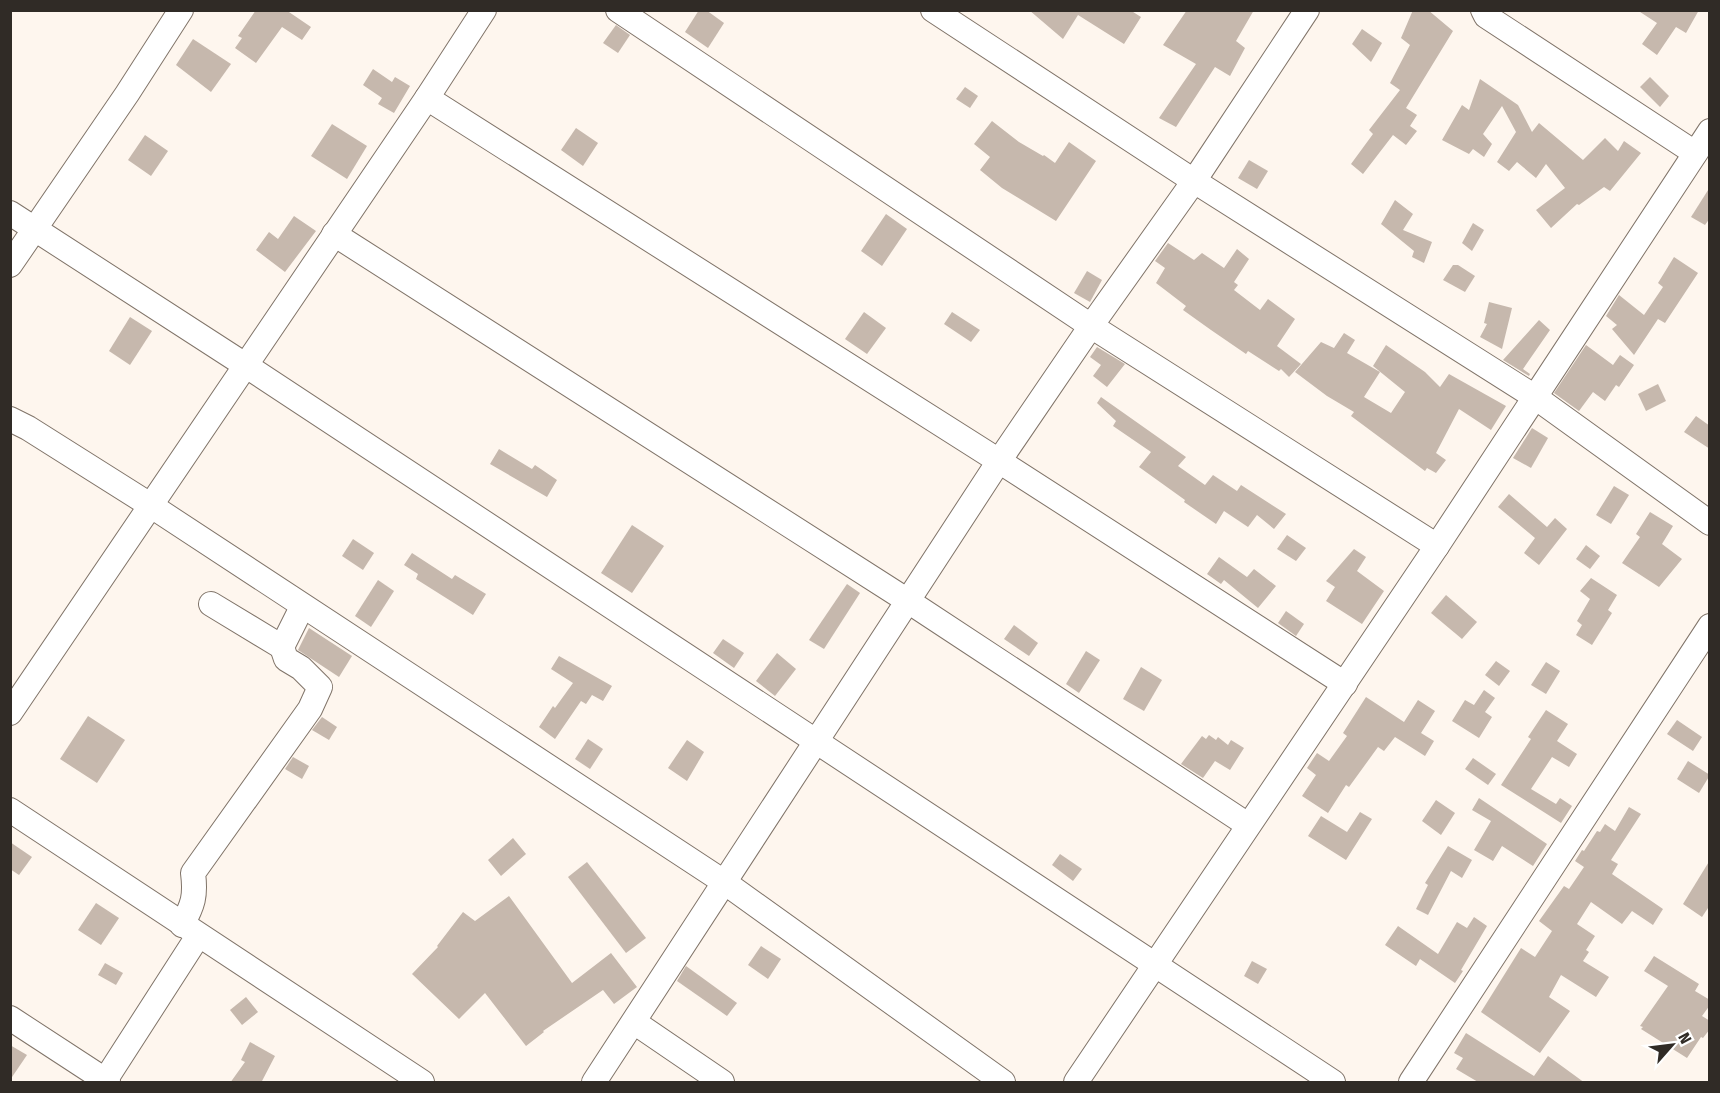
<svg xmlns="http://www.w3.org/2000/svg" width="1720" height="1093" font-family="'Fira Sans Condensed',sans-serif">
<style>
.building{fill:#c6b8ad}
.lines{fill:none;stroke-linecap:round;stroke-linejoin:round}
.minor-casing{stroke:#807469;stroke-width:26}
.minor{stroke:#fff;stroke-width:24}
</style>
<rect width="100%" height="100%" fill="#fef6ee"/>
<g class="building">
<path d="M256,10H286L311,27L302,40L282,27L256,63L235,48L242,38L238,36Z"/>
<path d="M699,10H706L724,23L708,48L685,32Z"/>
<path d="M1029,10H1130L1141,17L1124,44L1078,15L1063,39Z"/>
<path d="M1187,10H1254L1236,41L1245,48L1230,76L1215,67L1176,127L1159,118L1196,64L1163,45Z"/>
<path d="M1413,10H1428L1453,31L1406,108L1417,115L1410,126L1417,131L1406,145L1393,135L1363,174L1351,164L1373,134L1369,130L1400,90L1390,83L1410,45L1401,38Z"/>
<path d="M1637,10H1699L1686,33L1676,27L1657,55L1642,44L1657,23Z"/>
<path d="M616,25L630,35L618,53L603,43Z"/>
<path d="M1362,29L1382,43L1371,62L1352,44Z"/>
<path d="M193,39L231,64L211,92L176,65Z"/>
<path d="M373,69L392,82L395,77L410,86L394,113L378,104L382,98L363,85Z"/>
<path d="M1650,77L1669,96L1660,107L1640,87Z"/>
<path d="M1480,79L1518,105L1532,132L1539,123L1583,160L1605,138L1618,151L1624,141L1641,153L1610,191L1604,187L1579,205L1577,204L1551,228L1536,210L1565,188L1546,164L1536,178L1517,162L1509,171L1497,162L1516,132L1502,106L1483,134L1492,144L1484,157L1473,149L1469,154L1442,140L1462,105L1469,110Z"/>
<path d="M965,87L978,96L970,108L956,99Z"/>
<path d="M992,121L1019,142L1043,156L1044,155L1055,163L1069,142L1096,161L1056,221L1002,188L980,170L990,157L974,144Z"/>
<path d="M332,124L367,146L347,179L311,156Z"/>
<path d="M576,128L598,143L583,166L561,150Z"/>
<path d="M145,135L168,151L151,176L128,160Z"/>
<path d="M1249,160L1268,171L1257,189L1238,178Z"/>
<path d="M1710,187V218L1705,225L1691,217Z"/>
<path d="M1395,200L1413,214L1403,230L1432,242L1424,263L1412,257L1414,251L1381,224Z"/>
<path d="M886,214L907,229L882,266L861,251Z"/>
<path d="M294,216L316,231L285,272L256,250L269,232L278,239Z"/>
<path d="M1473,223L1484,230L1472,251L1462,243Z"/>
<path d="M1168,243L1194,260L1202,253L1224,268L1237,249L1249,259L1234,282L1238,285L1234,290L1260,310L1268,299L1295,319L1277,346L1301,364L1289,377L1281,369L1279,371L1248,351L1246,354L1211,330L1183,310L1186,306L1156,283L1165,268L1155,261Z"/>
<path d="M1674,257L1698,273L1665,323L1658,319L1634,355L1612,329L1617,325L1606,316L1619,295L1644,315L1663,287L1658,283Z"/>
<path d="M1453,265H1458L1475,276L1465,292L1443,280Z"/>
<path d="M1087,271L1102,280L1090,302L1074,293Z"/>
<path d="M1489,302L1512,308L1502,349L1480,337L1487,324L1484,323Z"/>
<path d="M864,312L886,328L867,354L845,339Z"/>
<path d="M952,312L980,330L971,342L944,324Z"/>
<path d="M130,317L152,331L130,365L109,351Z"/>
<path d="M1539,320L1550,330L1523,369L1530,374L1529,376L1503,360Z"/>
<path d="M1344,333L1355,340L1347,353L1380,372L1364,397L1391,413L1405,392L1373,366L1386,345L1425,372L1440,387L1449,374L1506,406L1491,430L1459,409L1436,453L1446,460L1436,473L1427,468L1425,471L1351,416L1354,412L1327,396L1295,372L1321,342L1334,348Z"/>
<path d="M1586,345L1613,365L1620,355L1634,365L1619,387L1616,385L1605,401L1593,392L1579,411L1554,393Z"/>
<path d="M1097,347L1125,364L1107,387L1093,376L1101,365L1090,357Z"/>
<path d="M1658,384L1666,401L1646,411L1638,394Z"/>
<path d="M1101,397L1186,457L1178,466L1205,485L1213,475L1237,491L1241,485L1286,514L1274,529L1257,515L1248,527L1224,511L1216,524L1184,502L1185,500L1139,467L1151,452L1113,426L1116,421L1097,403Z"/>
<path d="M1696,416L1710,426V449L1684,432Z"/>
<path d="M1532,428L1548,438L1531,468L1513,458Z"/>
<path d="M499,449L532,469L535,465L557,480L547,497L490,464Z"/>
<path d="M1614,486L1629,495L1611,524L1596,515Z"/>
<path d="M1509,494L1547,527L1555,518L1567,529L1539,565L1524,553L1535,538L1498,507Z"/>
<path d="M1650,512L1673,526L1662,544L1682,559L1659,587L1622,563L1640,537L1636,534Z"/>
<path d="M632,525L664,546L632,593L601,573Z"/>
<path d="M1287,535L1306,548L1296,561L1277,549Z"/>
<path d="M353,539L374,553L363,570L342,556Z"/>
<path d="M1586,545L1600,556L1590,569L1576,559Z"/>
<path d="M1354,549L1366,557L1357,571L1384,591L1362,624L1326,601L1335,587L1326,581Z"/>
<path d="M412,553L452,579L455,575L486,594L473,615L416,579L418,574L404,565Z"/>
<path d="M1219,557L1247,577L1254,569L1276,586L1258,608L1224,580L1221,584L1207,574Z"/>
<path d="M1591,578L1617,595L1608,610L1612,613L1592,645L1576,635L1582,625L1577,621L1590,599L1580,591Z"/>
<path d="M378,580L394,591L371,627L355,616Z"/>
<path d="M847,584L860,593L824,649L809,640Z"/>
<path d="M1446,595L1477,622L1462,639L1431,613Z"/>
<path d="M1286,611L1304,624L1296,636L1278,623Z"/>
<path d="M1014,625L1038,643L1029,656L1004,639Z"/>
<path d="M309,628L352,656L339,677L298,650Z"/>
<path d="M723,639L744,653L734,668L713,653Z"/>
<path d="M1086,651L1100,660L1079,693L1066,684Z"/>
<path d="M777,653L796,669L775,696L756,681Z"/>
<path d="M559,656L612,686L603,701L592,695L586,704L581,701L555,739L539,727L553,706L555,708L573,683L551,669Z"/>
<path d="M1496,661L1510,671L1499,686L1485,675Z"/>
<path d="M1546,662L1560,671L1546,694L1531,685Z"/>
<path d="M1141,667L1162,680L1144,711L1123,699Z"/>
<path d="M1484,690L1495,698L1485,712L1492,717L1479,738L1452,721L1465,700L1474,705Z"/>
<path d="M1366,697L1404,722L1418,700L1435,711L1421,733L1434,741L1425,756L1395,737L1384,751L1378,747L1349,787L1346,785L1328,813L1302,796L1316,775L1307,768L1317,753L1329,761L1347,736L1343,733Z"/>
<path d="M1546,710L1568,724L1557,741L1577,754L1569,767L1552,757L1531,789L1556,804L1560,798L1572,806L1561,823L1501,785L1531,739L1528,737Z"/>
<path d="M88,716L125,740L97,783L60,759Z"/>
<path d="M322,717L337,727L329,740L312,730Z"/>
<path d="M1677,720L1702,737L1693,751L1667,734Z"/>
<path d="M1209,735L1216,740L1218,737L1228,745L1231,740L1244,748L1230,770L1215,761L1203,778L1181,764L1202,736L1206,739Z"/>
<path d="M588,739L603,749L590,769L575,759Z"/>
<path d="M687,740L704,752L687,781L668,768Z"/>
<path d="M293,757L309,766L302,779L285,769Z"/>
<path d="M1473,758L1496,774L1488,785L1465,769Z"/>
<path d="M1688,761L1710,775L1699,793L1677,779Z"/>
<path d="M1479,798L1547,844L1533,866L1502,846L1493,861L1474,850L1491,821L1472,810Z"/>
<path d="M1436,800L1455,813L1441,835L1422,821Z"/>
<path d="M1629,807L1641,814L1611,860L1618,864L1612,874L1663,909L1653,925L1632,911L1622,924L1591,902L1577,924L1595,936L1586,950L1589,952L1583,961L1609,977L1596,997L1561,975L1549,997L1570,1011L1540,1053L1481,1012L1521,948L1535,957L1552,931L1539,921L1564,886L1569,889L1584,867L1575,861L1582,850L1584,851L1597,831L1600,832L1605,824L1615,831Z"/>
<path d="M1360,812L1372,819L1346,860L1308,836L1321,816L1347,832Z"/>
<path d="M513,838L526,854L501,876L488,860Z"/>
<path d="M10,842L32,857L19,875L10,869Z"/>
<path d="M1448,846L1472,860L1462,878L1451,871L1428,915L1416,909L1428,885L1425,883Z"/>
<path d="M1060,854L1082,869L1073,881L1052,865Z"/>
<path d="M1710,860V905L1702,917L1683,904Z"/>
<path d="M587,862L646,938L626,953L568,877Z"/>
<path d="M509,896L572,983L611,953L637,987L614,1004L603,990L543,1031L544,1032L526,1046L485,993L459,1019L412,974L438,947L437,946L463,912L475,921Z"/>
<path d="M96,903L119,918L101,945L78,930Z"/>
<path d="M1474,917L1487,926L1461,970L1463,971L1455,983L1420,959L1416,966L1385,945L1398,926L1438,954L1457,922L1467,928Z"/>
<path d="M761,946L781,959L768,979L748,965Z"/>
<path d="M1654,956L1699,984L1695,991L1710,1000V1005L1702,1016L1710,1021V1029L1703,1038L1701,1037L1687,1058L1641,1029L1643,1027L1640,1026L1668,986L1644,971Z"/>
<path d="M1252,961L1267,969L1258,984L1244,976Z"/>
<path d="M105,963L123,973L116,985L98,975Z"/>
<path d="M686,966L737,1003L727,1016L677,981Z"/>
<path d="M246,997L258,1012L242,1025L230,1010Z"/>
<path d="M1466,1033L1534,1076L1548,1056L1585,1083L1478,1082L1456,1069L1463,1058L1454,1053Z"/>
<path d="M250,1042L275,1056L261,1083H230L245,1062L241,1060Z"/>
<path d="M10,1045L27,1055L10,1080Z"/>
</g>
<g class="lines">
<defs>
<g id="minor">
<path d="M618,10L1091,326L1437,546"/>
<path d="M933,10L1194,181L1535,397L1710,523"/>
<path d="M1483,10L1486,16L1695,153"/>
<path d="M427,98L999,461L1345,684"/>
<path d="M10,213L245,365L1333,1082"/>
<path d="M334,234L908,601L1248,825"/>
<path d="M10,265L127,94L181,10"/>
<path d="M10,419L28,428L150,505L724,882L1003,1082"/>
<path d="M211,604L282,647"/>
<path d="M10,713L427,98L484,10"/>
<path d="M10,810L422,1082"/>
<path d="M182,925C193,905 196,896 193,873L310,709L320,687L301,668L286,659L282,647L302,607"/>
<path d="M10,1018L108,1082"/>
<path d="M634,1022L722,1082"/>
<path d="M104,1082L198,936"/>
<path d="M594,1082L999,461L1091,326L1194,181L1307,10"/>
<path d="M1076,1082L1437,546L1710,131"/>
<path d="M1411,1082L1710,626"/>
</g>
</defs>
<use href="#minor" class="minor-casing"/>
<use href="#minor" class="minor"/>
</g>
<rect width="1720" height="1093" fill="none" stroke="#302b26" stroke-width="24"/>
<g transform="translate(1672 1045) rotate(62)" stroke="#ffffff" stroke-width="4.5" paint-order="stroke">
<path d="M0-4.5L10 22L0 15L-10 22Z" fill="#302b26"/>
<text y="-9" font-size="16" font-weight="bold" text-anchor="middle" fill="#302b26">N</text>
</g>
</svg>
